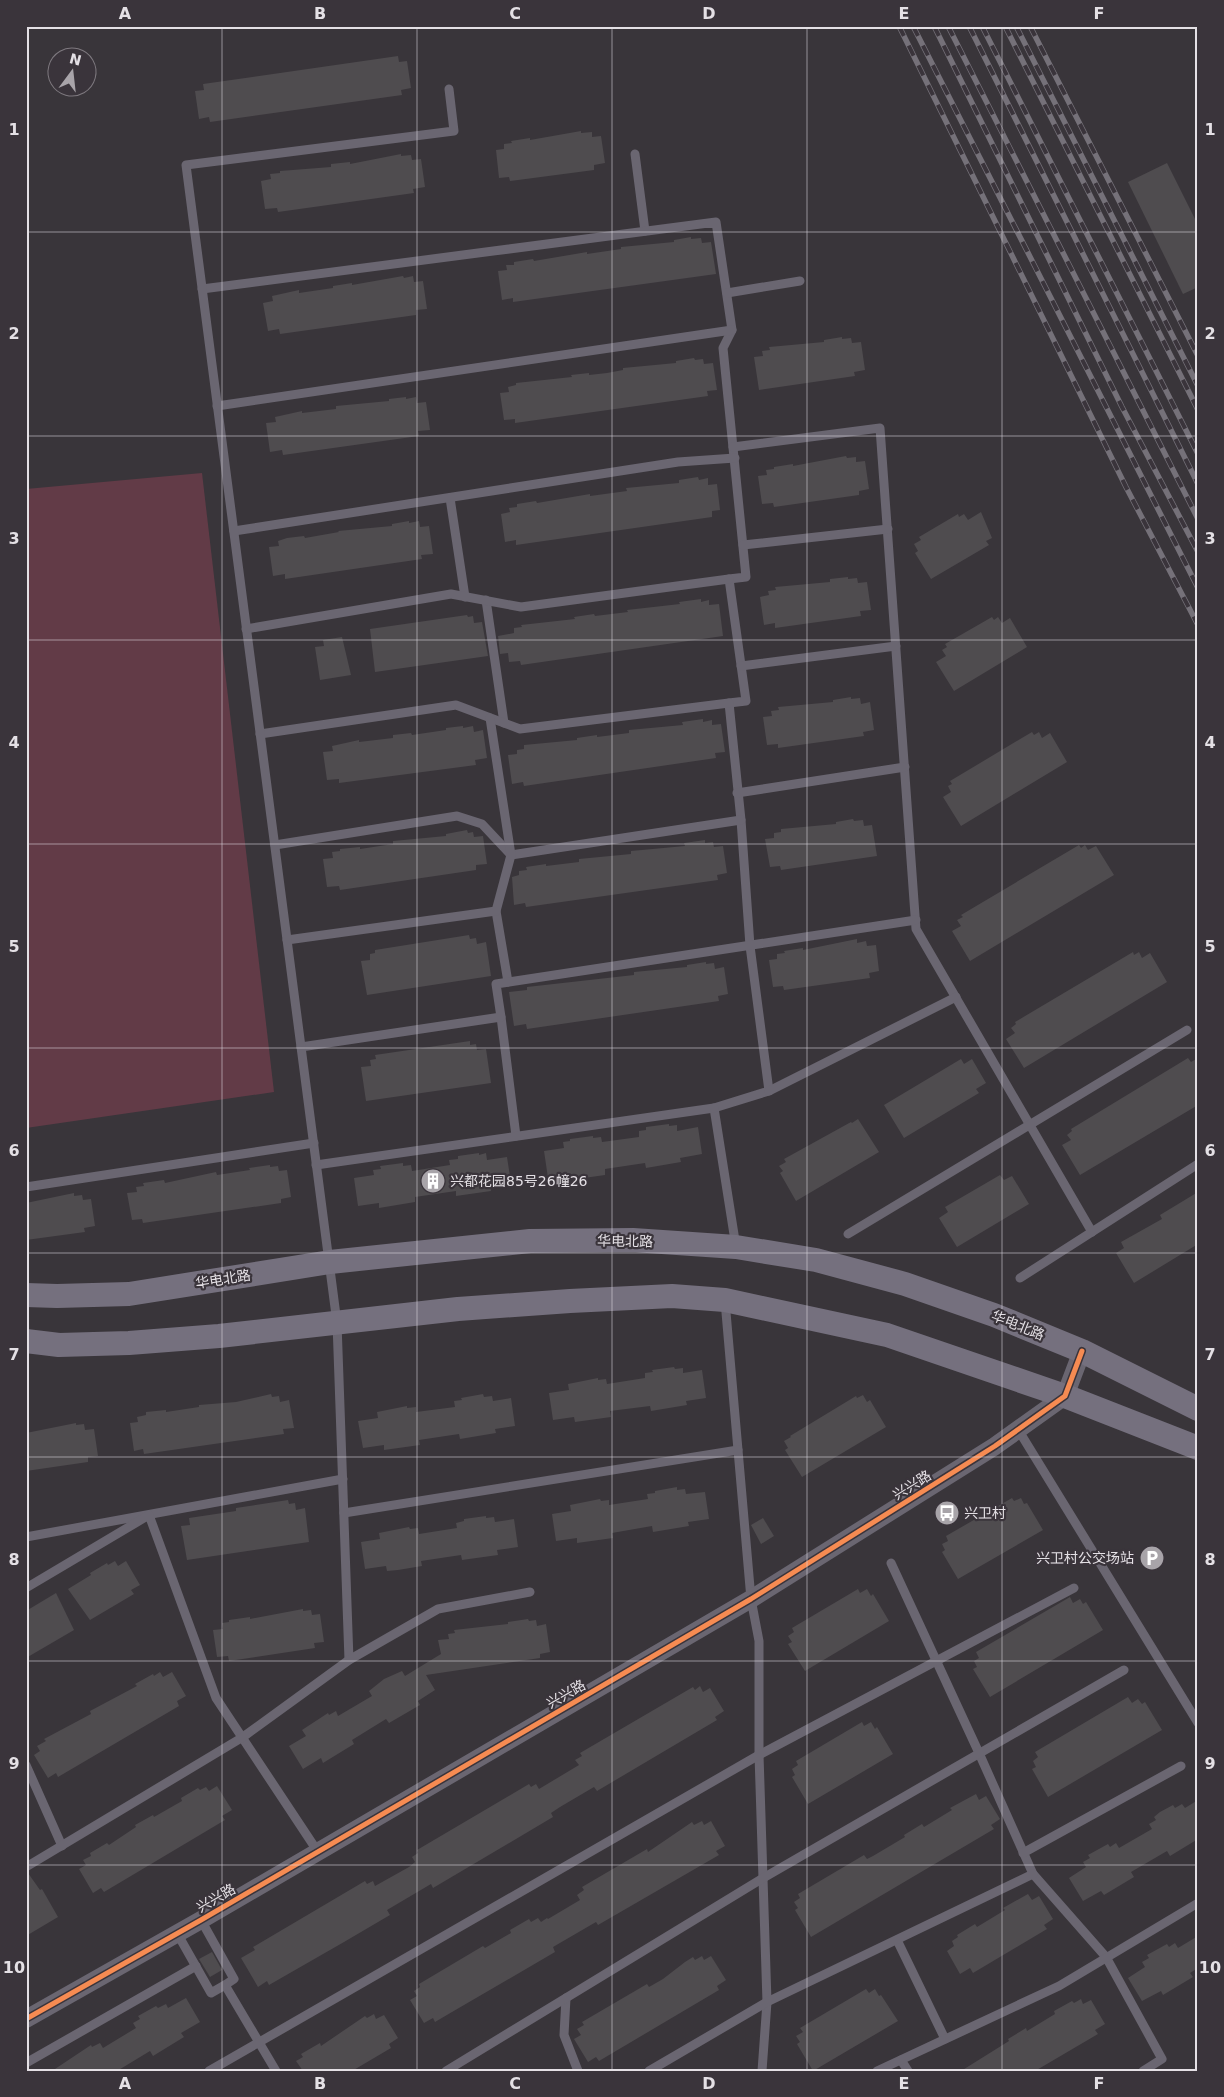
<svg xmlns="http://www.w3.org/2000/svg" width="1224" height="2097" font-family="'DejaVu Sans','Noto Sans SC',sans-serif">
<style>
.green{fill:#623b47}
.building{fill:#4f4c4f}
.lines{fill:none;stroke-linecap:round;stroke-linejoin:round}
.lane{stroke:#6a6671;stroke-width:9}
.street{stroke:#6a6671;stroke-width:18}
.secondary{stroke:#75707e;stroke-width:24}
.rail-casing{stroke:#757179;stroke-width:5.5}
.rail{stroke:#3a343b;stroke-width:4;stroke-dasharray:11;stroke-linecap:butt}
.cycleway-casing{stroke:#3a343b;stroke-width:8}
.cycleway{stroke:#f68b52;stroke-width:5}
.grid{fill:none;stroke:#e4e0e5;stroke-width:1;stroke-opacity:0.55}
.labels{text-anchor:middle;stroke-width:4.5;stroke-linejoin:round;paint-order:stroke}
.poi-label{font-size:14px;fill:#e4e0e5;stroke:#3a343b;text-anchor:start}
.street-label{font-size:14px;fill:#e4e0e5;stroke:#3a343b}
.neatline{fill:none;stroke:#e4e0e5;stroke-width:2}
.grid-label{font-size:16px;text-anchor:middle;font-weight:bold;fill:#e4e0e5}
</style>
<rect width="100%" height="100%" fill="#39353a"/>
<path class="green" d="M202,473L274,1092L26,1128V489Z"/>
<g class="building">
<path d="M398,56L399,62L407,61L411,88L401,90L402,95L210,122L209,117L199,119L195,91L204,90L203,84Z"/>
<path d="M581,131V133L592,132V137L601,136L605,163L594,165V170L518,180L510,181L509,177L499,178L496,150L504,149V144L512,143L511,141L530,138V140Z"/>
<path d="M401,154V156L411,155L412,160L421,159L425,187L413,189L414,193L278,212L277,208L265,209L261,181L271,179L270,174L280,173V171L331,167V164L350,162V164Z"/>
<path d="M1167,163L1198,225V287L1183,294L1128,182Z"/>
<path d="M691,237V239L701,238L702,243L711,242L716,274L513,302V298L502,300L498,271L507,270L506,265H514V262L533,259L534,261L587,252V254L621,249V247L674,242V240Z"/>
<path d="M403,276L404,278L413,276L414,282L423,281L427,309L416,310V315L280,334L279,329L268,331L263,303L273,301L272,296L299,290V293L333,288V286L352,283V285Z"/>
<path d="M842,337V339L851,338L852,343L861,342L865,370L854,372L855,376L759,390L754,357L763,356L762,351L770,350L769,347L824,342V340Z"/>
<path d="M694,358L695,360L703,359L704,364L713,363L717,390L707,391L708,396L515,423V419L504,420L500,393L509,392L508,387L516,385V383L572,377L571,375L589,373V375L607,373L623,370V368L676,363V361Z"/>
<path d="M406,397V399L416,397L417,403L426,402L430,430L418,431L419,436L283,455L282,450L270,452L266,423L276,422L275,417L302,411V413L336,409V406L389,401V399Z"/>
<path d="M846,456L847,458L856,457V462L865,461L869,489L859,491V495L774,507L773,503L762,504L758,476L767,475L766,470L774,469V467L793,464V466Z"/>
<path d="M698,477L699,480L708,478V485L717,484L720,510L712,511V517L516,545V540L505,542L501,514L510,512L509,508L517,507V504L536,501L537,503L590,494V496L627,491L626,488L679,483V480Z"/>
<path d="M981,512L992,538L986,541L989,545L931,579L915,553L918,551L914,544L921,540L919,537L958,514L959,517L964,514L968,520Z"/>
<path d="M409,521V523L419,521L420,527L429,526L433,554L421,555L422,559L285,579V574L273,576L269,547L279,546L278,541L287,538L304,536L305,538L339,532L338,531L392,526V524Z"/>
<path d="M848,577V579L857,578L858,583L867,582L871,610L860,611L861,616L775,628V623L764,625L760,597L769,595L768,591L776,590L775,587L830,582V579Z"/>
<path d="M701,599V602L709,600V605L719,604L723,636L521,665L520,661L509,662L508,653L500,654L498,636L514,633V628L522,627L521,625L575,619L574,617L594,614L595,616L628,612L627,610L680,604L679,602Z"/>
<path d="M467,615L468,617L473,616L474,623L482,622L488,656L375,672L370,629Z"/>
<path d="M992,617L994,620L998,617L1002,623L1010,618L1027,647L954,691L936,662L946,656L942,650L947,647L945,644Z"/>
<path d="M342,637L351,675L320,680L315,647L324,646L323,640Z"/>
<path d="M851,697V699L860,698L861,704L870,702L874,730L863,732L864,736L778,748V744L767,745L763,717L772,716L771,711L779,710L778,707L833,702V700Z"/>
<path d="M703,719V722L712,720V725L721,724L725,752L715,753L716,758L524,786L523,782L512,784L508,755L517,754V750L524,749V745L577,740V738L597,735V737L629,733V730L683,725L682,722Z"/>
<path d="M463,726V728L473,726L474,732L483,730L487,758L475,760L476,765L339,783V779L327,780L323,752L333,751L332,746L359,740V742L393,738V735L411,733L412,735L446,730V728Z"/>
<path d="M1032,732L1034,735L1039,732L1042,738L1050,733L1067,762L961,826L943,797L951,792L948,786L952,784L950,781Z"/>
<path d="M853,819L854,821L863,820L864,826L872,825L877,856L781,870L780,866L770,867L765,839L774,838V833L781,832V829L836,824V822Z"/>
<path d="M467,830L468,833L473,832L474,837L483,836L487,864L476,865V870L340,890L339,886L327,887L323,859L333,858L332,852L340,851V849L360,847V849L393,844V841L446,836V834Z"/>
<path d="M705,840V843L713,842L714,847L723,846L727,873L717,875L718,880L526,907L525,903L514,905L512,877L519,875V871L527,870L526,867L546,864V866L579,862V859L631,854V851L685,846L684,843Z"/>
<path d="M1079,845L1081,848L1085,845L1088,850L1096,846L1114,875L970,961L952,931L961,926L957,920L963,917L961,915Z"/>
<path d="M469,935L470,939L476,938L477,944L486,942L491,976L367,995L361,961L370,960V954L375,953V950Z"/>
<path d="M857,939V943L866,941L867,946L876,945L879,971L869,973L870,978L784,990L783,986L773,987L769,960L777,959V954L785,953L784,951L803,948V950Z"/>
<path d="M1133,952L1134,955L1139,952L1142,958L1150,953L1167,982L1024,1068L1006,1039L1015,1033L1011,1028L1016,1024L1015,1022Z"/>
<path d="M706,962V964L714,963L715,969L724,967L728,994L718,996L719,1001L527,1029L526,1024L514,1026L509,992L527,990V987L634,975V972L687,967V965Z"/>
<path d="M470,1041V1045L476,1044L477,1050L486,1049L491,1083L366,1101L361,1067L371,1066L370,1060L376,1059L375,1055Z"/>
<path d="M1188,1058L1191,1062L1198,1058V1105L1080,1175L1062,1145L1071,1140L1067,1135L1072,1131L1071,1129Z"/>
<path d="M961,1059L964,1064L972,1059L986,1083L976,1089L979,1093L904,1138L884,1105Z"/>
<path d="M858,1119L879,1152L796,1201L780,1173L783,1171L779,1166L786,1162L784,1159L851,1122L852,1123Z"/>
<path d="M669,1124V1126L677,1125V1131L698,1127L702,1154L680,1158L681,1162L646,1168L645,1163L605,1169V1175L570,1180V1175L548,1178L544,1151L564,1148L563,1142L570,1141V1139L593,1136V1138L601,1137L602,1142L639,1137V1131L646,1130V1127Z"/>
<path d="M479,1153V1155L486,1153L487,1160L507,1157L511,1183L490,1186L491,1191L456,1196V1191L415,1197V1202L379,1208V1203L358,1206L354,1178L374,1175L373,1170L381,1169L380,1166L403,1163V1166L411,1165L412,1171L450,1165L449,1160L458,1159V1156Z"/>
<path d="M270,1165V1167L278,1166L279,1171L287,1170L291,1197L281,1199V1203L143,1223L142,1219L132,1220L127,1193L137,1192L136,1187L144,1186L143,1183L164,1180L165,1183L216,1172L217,1175L250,1170L249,1168Z"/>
<path d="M1000,1175L1004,1180L1012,1176L1029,1204L957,1247L939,1218L948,1212L945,1207Z"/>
<path d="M1198,1192V1244L1134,1283L1116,1253L1124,1248L1121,1242L1162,1219L1160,1215Z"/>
<path d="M74,1193V1196L82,1195L83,1200L91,1199L95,1226L84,1228L85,1232L26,1240V1203Z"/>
<path d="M674,1367L675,1369L683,1368V1373L702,1370L706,1398L686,1401L687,1405L651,1411L650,1406L610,1411L611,1417L575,1422L574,1417L553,1420L549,1393L569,1390L568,1384L598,1378V1380L606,1379L607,1384L645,1378V1373L653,1372L652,1370Z"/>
<path d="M271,1394L272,1397L279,1396L280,1402L289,1400L294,1428L283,1429L284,1434L144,1454L143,1449L134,1451L130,1423L138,1422L137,1417L146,1415V1412L166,1410V1412L199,1407V1405L236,1402Z"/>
<path d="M483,1394L484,1397L492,1396L493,1401L511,1398L515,1426L495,1429L496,1433L460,1439L459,1434L419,1440L420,1445L384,1450V1445L363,1448L358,1421L378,1418L377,1412L407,1406V1408L416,1407V1412L455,1407L454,1401L462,1400L461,1398Z"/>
<path d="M863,1395L867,1402L870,1400L886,1427L802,1477L785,1450L788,1448L784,1441L791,1437L790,1436L856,1396L857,1398Z"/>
<path d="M76,1423V1425L84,1424L85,1430L94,1429L98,1456L88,1457V1462L26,1471V1433Z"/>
<path d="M677,1487V1490L685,1489L686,1494L705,1492L709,1519L688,1522L689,1526L653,1532L652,1526L612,1533L613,1538L577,1543V1538L556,1541L552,1514L571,1511L570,1505L600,1499L601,1501L609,1500V1505L648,1499L647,1494L655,1493V1491Z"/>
<path d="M1012,1498L1014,1501L1021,1498L1024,1504L1027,1503L1043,1530L958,1579L942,1552L945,1550L942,1544L948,1541L946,1536Z"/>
<path d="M288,1500L289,1504L295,1503L296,1510L305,1508L309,1542L187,1560L181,1526L190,1525L189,1518L236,1511V1508Z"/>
<path d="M486,1516V1518L494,1517L495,1522L514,1519L518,1547L497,1550L498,1555L462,1560L461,1555L421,1561L422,1566L398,1570L387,1571L386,1566L365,1569L361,1542L380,1539L379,1533L409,1527L410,1529L418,1528L419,1534L457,1528L456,1523L464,1521V1519Z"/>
<path d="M763,1518L774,1536L761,1544L751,1525Z"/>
<path d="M115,1561L118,1566L126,1561L140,1585L131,1590L134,1594L90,1620L68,1589L91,1575L90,1573L107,1563L108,1565Z"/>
<path d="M858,1589L860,1593L867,1589L871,1596L873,1594L889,1621L805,1671L788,1644L792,1642L788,1636L794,1632L792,1628Z"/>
<path d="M56,1593L74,1630L26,1658V1611Z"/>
<path d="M1070,1597L1073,1603L1080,1599L1083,1604L1086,1602L1103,1630L990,1697L973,1669L977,1667L974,1661L979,1658L976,1652Z"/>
<path d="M303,1609V1611L311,1610L312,1615L320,1614L324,1642L314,1643L315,1648L229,1661L228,1656L217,1657L213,1630L223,1629L222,1623L229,1622V1620L250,1617V1619Z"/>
<path d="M528,1619L529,1621L536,1620L537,1626L546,1624L550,1652L540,1654V1658L426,1675L435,1690L418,1701L420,1705L389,1723L386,1719L352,1740L354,1744L323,1763L321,1758L303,1769L289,1746L306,1736L302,1730L328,1713L329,1715L336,1711L338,1716L372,1696L369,1691L384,1679L402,1671L405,1676L441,1654L438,1640L449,1639L448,1634L455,1633L454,1630L508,1624V1622Z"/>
<path d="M160,1672L163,1677L172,1672L186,1696L177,1701L179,1706L58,1777L56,1773L48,1778L34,1755L40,1751L37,1746L46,1741L44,1739L91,1714L90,1711L137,1686L135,1684L153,1674L154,1676Z"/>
<path d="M700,1686L703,1692L710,1688L724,1711L715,1717L717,1720L597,1791L594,1787L560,1807L551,1813L553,1817L433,1888L431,1884L387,1910L390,1915L344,1942L269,1985L267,1981L258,1987L241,1958L255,1950L253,1947L365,1881L367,1884L373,1881L375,1886L409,1867L415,1862L412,1857L418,1853L417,1850L529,1784L531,1787L536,1784L539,1789L579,1765L575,1760L582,1756L580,1753L693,1687L695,1690Z"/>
<path d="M1128,1697L1132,1703L1138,1699L1142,1704L1145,1702L1162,1730L1048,1797L1032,1769L1036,1767L1033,1761L1038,1757L1035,1752Z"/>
<path d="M862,1722L864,1726L871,1722L875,1729L877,1727L893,1754L808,1804L792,1777L795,1775L792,1769L798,1765L796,1761Z"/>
<path d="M217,1786L232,1810L222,1816L225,1820L104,1892L101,1888L93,1893L79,1869L86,1865L83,1860L91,1856L90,1853L107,1843L109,1845L136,1827L135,1825L153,1815L154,1817L182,1801L181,1798L198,1788L200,1790L206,1787L209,1791Z"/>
<path d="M976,1794L979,1800L986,1796L1000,1819L991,1825L994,1829L811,1937L795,1910L798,1908L794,1902L800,1898L798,1894L864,1855L867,1859L873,1856L905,1837L904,1835L922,1824L924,1827L952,1810L950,1808Z"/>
<path d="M1198,1800V1839L1170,1856L1167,1851L1131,1872L1134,1877L1104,1895L1101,1891L1083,1901L1069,1878L1086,1867L1083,1862L1090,1858L1088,1855L1108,1844L1110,1847L1116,1843L1119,1848L1152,1829L1149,1824L1156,1820L1154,1817L1160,1812L1173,1805L1175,1808L1182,1804L1185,1808Z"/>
<path d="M702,1821L704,1825L711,1821L725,1846L716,1851L719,1855L598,1925L596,1922L553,1947L555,1952L452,2012L435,2022L433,2018L424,2023L410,2000L417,1996L414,1991L420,1987L419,1984L483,1946L485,1948L511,1933L510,1930L529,1919L531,1922L538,1918L541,1922L547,1918L548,1919L580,1900L577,1895L584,1890L582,1887L647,1849L648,1852L692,1822L694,1825Z"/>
<path d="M26,1873H28L40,1890L42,1889L58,1917L26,1936Z"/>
<path d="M1028,1894L1032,1900L1039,1896L1053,1919L1044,1925L1047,1929L973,1973L970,1968L960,1974L947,1951L954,1946L952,1941L958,1937L957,1935L975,1924L977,1927L1005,1910L1003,1908Z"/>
<path d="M1198,1936V1968L1190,1973L1193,1977L1163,1995L1161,1991L1142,2001L1128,1978L1145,1967L1142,1962L1149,1958L1147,1955L1167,1944L1169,1947L1175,1943L1178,1948Z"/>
<path d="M212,1952L222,1970L210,1977L199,1959Z"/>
<path d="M702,1956L704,1960L711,1956L726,1980L717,1986L719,1990L599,2061L596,2057L588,2062L574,2039L581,2035L577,2029L584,2025L582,2022L647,1984L649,1987L663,1979L685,1962L693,1957L695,1960Z"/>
<path d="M866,1989L869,1993L875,1989L879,1996L881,1995L898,2021L813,2071L797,2044L800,2042L796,2036L803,2032L800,2028Z"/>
<path d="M186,1998L200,2022L181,2033L184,2037L153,2056L150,2051L117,2071H52L91,2045L92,2047L100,2043L103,2048L136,2028L133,2023L140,2019L138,2016L156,2006L158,2008L166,2004L168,2008Z"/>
<path d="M1081,1999L1083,2004L1091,2000L1105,2024L1095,2030L1098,2034L1035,2071H961L1009,2041L1008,2039L1026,2028L1027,2031L1055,2014L1054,2011L1072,2001L1074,2003Z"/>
<path d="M374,2014L376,2019L384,2015L398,2038L389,2044L391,2048L352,2071H303L296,2061L303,2057L301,2054L320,2043L321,2046L365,2016L367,2018Z"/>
</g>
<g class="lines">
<g class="lane">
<path d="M635,154L645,231"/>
<path d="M202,289L716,222L732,330L723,348L746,577L729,579L746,701L729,703L741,820L750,946L769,1091L714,1108L736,1247"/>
<path d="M727,293L800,281"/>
<path d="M217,406L732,330"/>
<path d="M733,447L880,428L916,929L1092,1232"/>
<path d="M450,498L465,597"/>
<path d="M234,531L678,462L735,458"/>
<path d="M743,545L888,529"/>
<path d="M486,600L504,723"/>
<path d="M246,629L451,594L521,607L729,579"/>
<path d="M741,666L896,646"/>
<path d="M260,734L456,705L520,729L729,703"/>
<path d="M737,793L905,767"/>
<path d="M275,845L457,816L482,824L511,855L741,820"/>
<path d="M496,911L508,982"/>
<path d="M287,940L496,911L511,855L490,718"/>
<path d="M501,1017L516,1136"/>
<path d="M301,1047L501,1017L496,984L916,920"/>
<path d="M769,1091L956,997"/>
<path d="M316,1165L714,1108"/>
<path d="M26,1187L314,1143"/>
<path d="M848,1234L1187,1030"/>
<path d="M1020,1278L1198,1164"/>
<path d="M725,1301L751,1599L759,1641V1755L767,2002L762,2071"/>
<path d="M1019,1431L1198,1723"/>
<path d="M344,1513L738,1450"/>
<path d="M26,1537L343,1479"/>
<path d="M891,1563L979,1753L1033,1874L1106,1957L1162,2059L1143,2071"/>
<path d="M26,1588L149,1515L216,1698L318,1852"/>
<path d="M349,1660L337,1323L186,165L454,131L449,89"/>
<path d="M26,1765L62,1846"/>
<path d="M1023,1853L1181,1766"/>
<path d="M26,1867L243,1737L349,1660L438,1609L530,1592"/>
<path d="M201,1920L234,1979L225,1985L276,2071"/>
<path d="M177,1933L211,1993L225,1985"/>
<path d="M897,1940L945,2039"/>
<path d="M566,1998L564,2035L578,2071"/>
<path d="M901,2060L908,2071"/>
<path d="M26,2063L196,1966"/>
<path d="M209,2071L759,1755L1074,1588"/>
<path d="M446,2071L763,1878L1124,1670"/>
<path d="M649,2071L767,2002L1033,1874"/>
<path d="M877,2071L1059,1986L1198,1903"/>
</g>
<path class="street" d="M26,2019L201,1920L751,1599L995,1446L1065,1396L1082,1351"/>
<g class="secondary">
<path d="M26,1295L57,1296L129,1294L330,1262L530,1241L633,1240L736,1247L816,1260L905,1284L994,1315L1082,1351L1198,1409"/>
<path d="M26,1341L59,1345L129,1343L219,1336L458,1309L570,1301L672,1296L725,1300L887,1335L1065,1396L1198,1448"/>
</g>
<defs>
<g id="rail">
<path d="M899,26L1126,487L1198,625"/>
<path d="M913,26L1198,588"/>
<path d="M934,26L1122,407L1198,552"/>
<path d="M948,26L1198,519"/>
<path d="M969,26L1198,484"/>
<path d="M982,26L1198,454"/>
<path d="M1005,26L1198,410"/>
<path d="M1016,26L1198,386"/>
<path d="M1030,26L1198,356"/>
</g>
</defs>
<use href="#rail" class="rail-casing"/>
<use href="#rail" class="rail"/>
<defs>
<path id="cycleway" d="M26,2019L201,1920L751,1599L995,1446L1065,1396L1082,1351"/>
</defs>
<use href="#cycleway" class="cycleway-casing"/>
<use href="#cycleway" class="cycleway"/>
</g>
<path class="grid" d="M222,26V2071M417,26V2071M612,26V2071M807,26V2071M1002,26V2071M26,232H1198M26,436H1198M26,640H1198M26,844H1198M26,1048H1198M26,1253H1198M26,1457H1198M26,1661H1198M26,1865H1198"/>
<defs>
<symbol id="building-disc" viewBox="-11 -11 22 22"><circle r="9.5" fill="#a8a4a9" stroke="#3a343b"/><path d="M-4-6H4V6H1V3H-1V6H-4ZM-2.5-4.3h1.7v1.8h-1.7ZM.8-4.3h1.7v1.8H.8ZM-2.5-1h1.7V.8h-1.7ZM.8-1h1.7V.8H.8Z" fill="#fff"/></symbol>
<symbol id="bus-disc" viewBox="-11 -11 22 22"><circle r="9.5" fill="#a8a4a9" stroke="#3a343b"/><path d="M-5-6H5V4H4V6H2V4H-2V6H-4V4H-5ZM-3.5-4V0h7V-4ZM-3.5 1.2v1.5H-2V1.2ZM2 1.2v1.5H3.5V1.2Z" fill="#fff"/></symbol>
<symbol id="parking-disc" viewBox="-11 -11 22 22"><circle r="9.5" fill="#a8a4a9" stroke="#3a343b"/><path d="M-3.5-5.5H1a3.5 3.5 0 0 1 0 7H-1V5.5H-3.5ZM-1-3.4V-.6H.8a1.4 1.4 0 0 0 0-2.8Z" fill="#fff"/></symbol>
</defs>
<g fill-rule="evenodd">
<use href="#building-disc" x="419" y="1167" width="28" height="28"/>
<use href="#bus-disc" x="933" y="1499" width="28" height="28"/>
<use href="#parking-disc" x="1138" y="1544" width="28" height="28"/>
</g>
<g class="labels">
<g class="poi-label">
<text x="450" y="1186">兴都花园85号26幢26</text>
<text x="964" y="1518">兴卫村</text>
<text x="1134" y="1563" text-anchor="end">兴卫村公交场站</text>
</g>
<g class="street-label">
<text transform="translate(625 1241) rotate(1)" y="5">华电北路</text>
<text transform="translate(223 1279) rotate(-9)" y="5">华电北路</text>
<text transform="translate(1018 1325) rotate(22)" y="5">华电北路</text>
<text transform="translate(912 1485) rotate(-32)" y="5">兴兴路</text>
<text transform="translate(566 1694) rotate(-30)" y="5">兴兴路</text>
<text transform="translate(216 1898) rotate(-30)" y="5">兴兴路</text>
</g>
</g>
<rect width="1224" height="2097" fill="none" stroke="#3a343b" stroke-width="55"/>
<g transform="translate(72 72) rotate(15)"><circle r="24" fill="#3a343b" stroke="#7e797f"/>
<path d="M0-4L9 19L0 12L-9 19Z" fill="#a8a4a9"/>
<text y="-8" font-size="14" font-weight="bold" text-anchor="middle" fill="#e4e0e5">N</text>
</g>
<rect x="28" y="28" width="1168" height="2042" class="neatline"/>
<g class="grid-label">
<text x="125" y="19">A</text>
<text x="320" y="19">B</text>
<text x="515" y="19">C</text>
<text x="709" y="19">D</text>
<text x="904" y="19">E</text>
<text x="1099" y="19">F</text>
<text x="14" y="135">1</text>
<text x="1210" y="135">1</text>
<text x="14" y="339">2</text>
<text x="1210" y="339">2</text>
<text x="14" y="544">3</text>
<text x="1210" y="544">3</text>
<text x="14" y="748">4</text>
<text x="1210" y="748">4</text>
<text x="14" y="952">5</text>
<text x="1210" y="952">5</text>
<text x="14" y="1156">6</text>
<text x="1210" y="1156">6</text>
<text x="14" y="1360">7</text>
<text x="1210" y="1360">7</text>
<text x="14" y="1565">8</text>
<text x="1210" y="1565">8</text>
<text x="14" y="1769">9</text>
<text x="1210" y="1769">9</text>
<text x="14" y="1973">10</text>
<text x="1210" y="1973">10</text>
<text x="125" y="2089">A</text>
<text x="320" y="2089">B</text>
<text x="515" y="2089">C</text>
<text x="709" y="2089">D</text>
<text x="904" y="2089">E</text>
<text x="1099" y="2089">F</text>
</g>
</svg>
